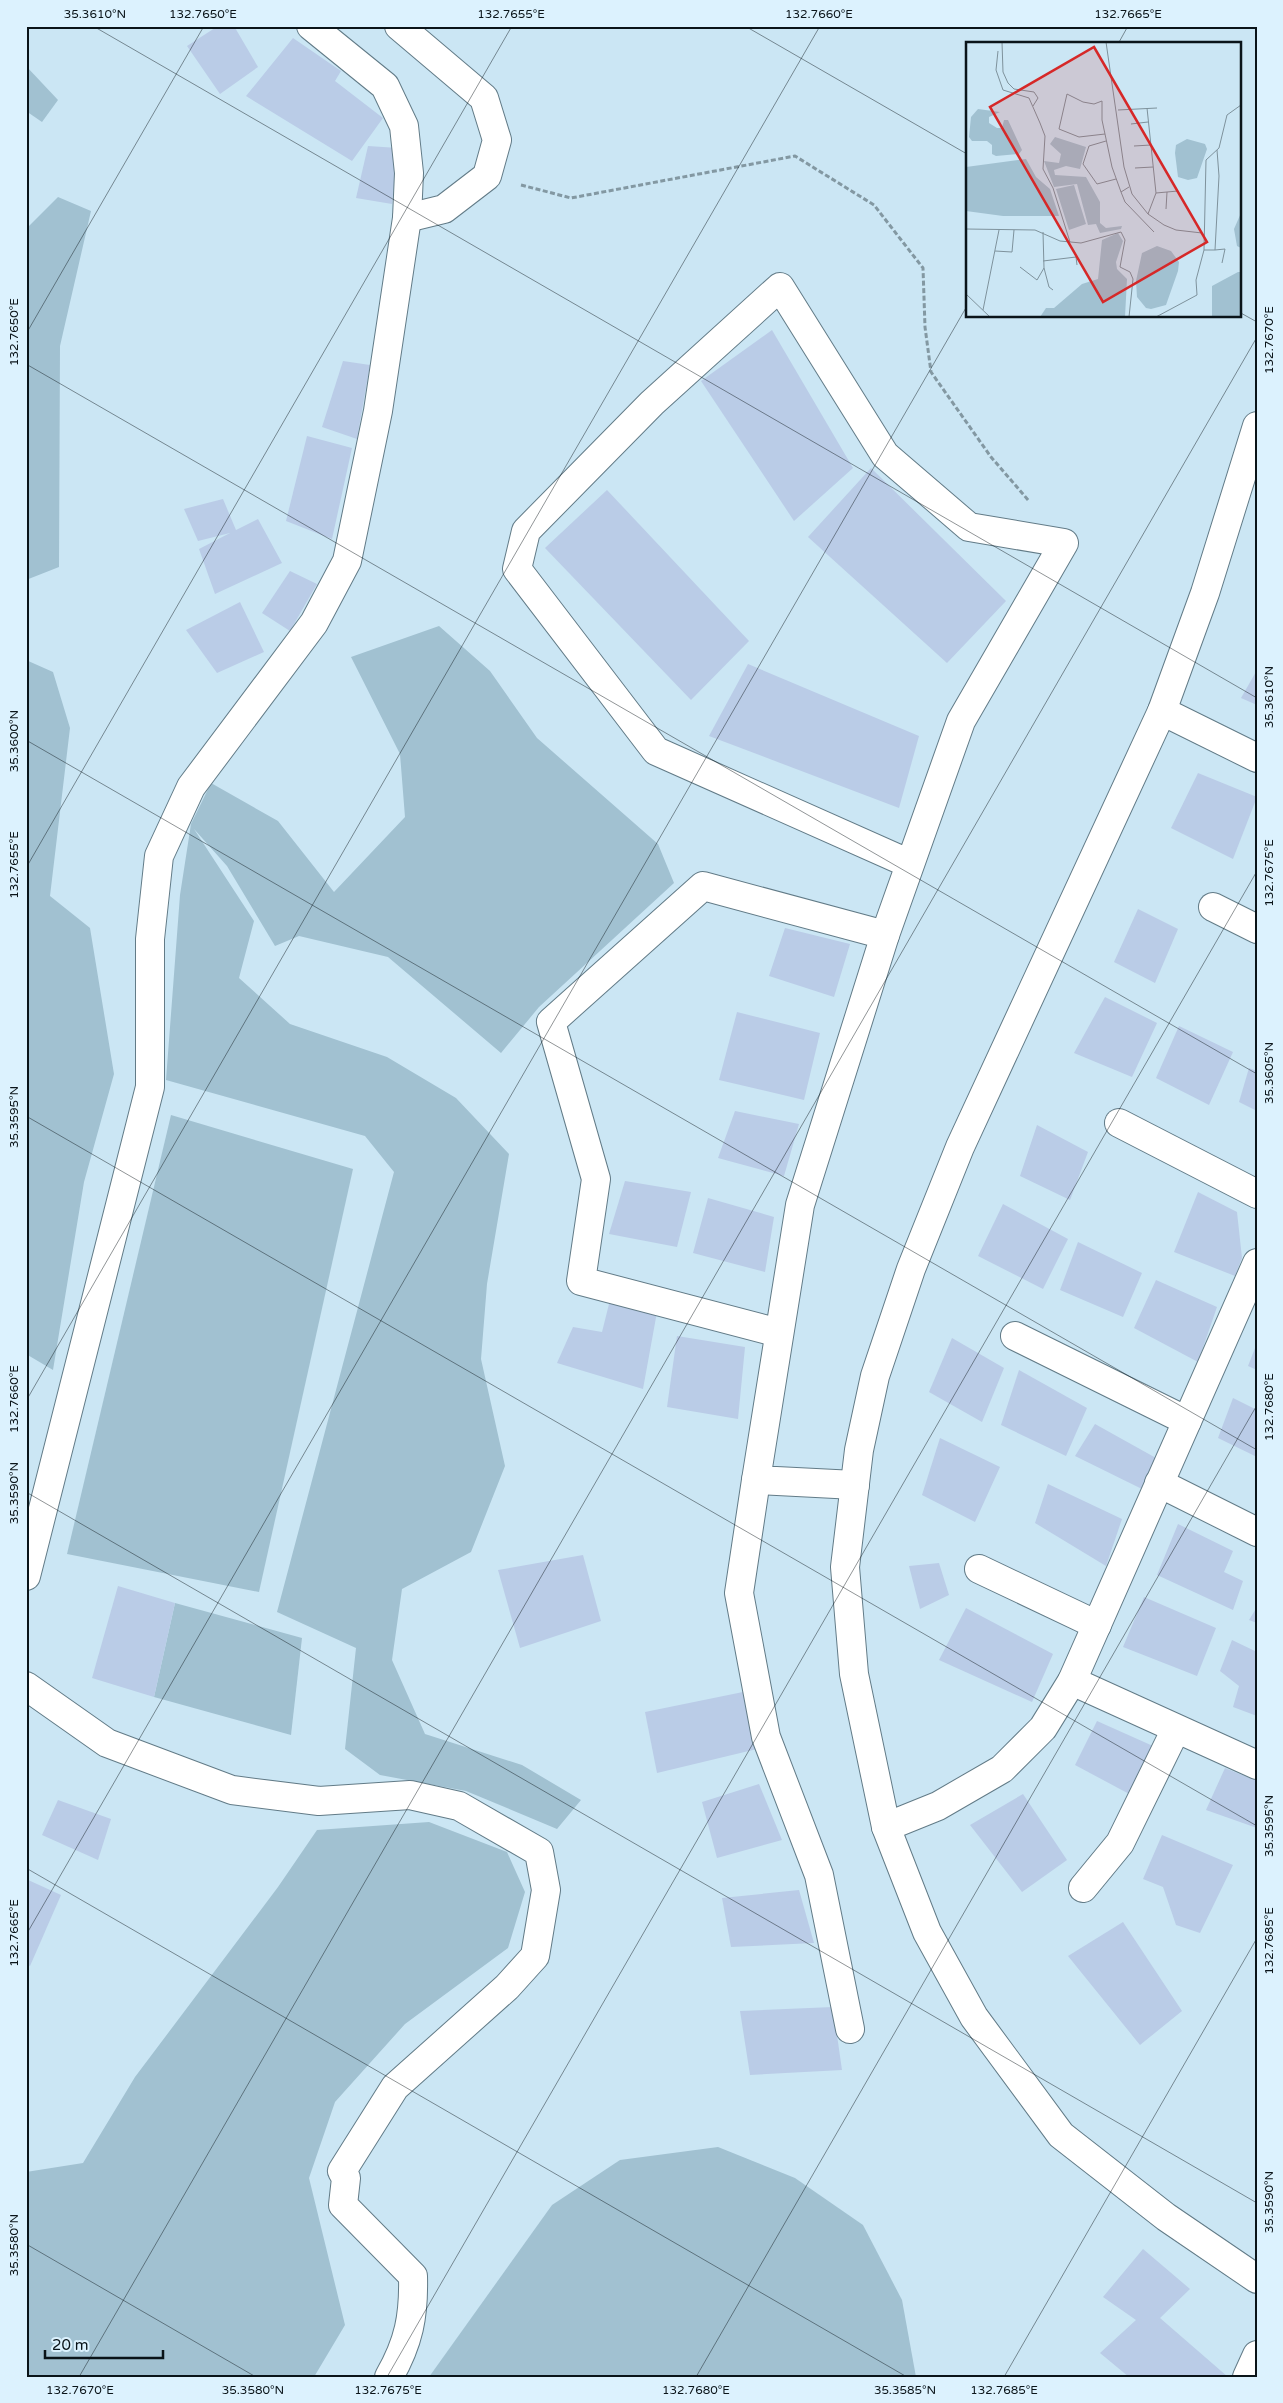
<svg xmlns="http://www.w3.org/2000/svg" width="1283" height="2403" font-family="'Varela Round',sans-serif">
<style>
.green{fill:#a1c1d1}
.building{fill:#bacce7}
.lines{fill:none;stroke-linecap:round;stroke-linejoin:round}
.minor-casing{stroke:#627b87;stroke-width:30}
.tertiary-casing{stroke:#627b87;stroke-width:30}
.path{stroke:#8398a2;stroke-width:3;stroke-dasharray:5 2.5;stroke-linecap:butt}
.minor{stroke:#fff;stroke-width:28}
.tertiary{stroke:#fff;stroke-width:28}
.ticks{fill:none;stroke:#0a1419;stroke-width:1;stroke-opacity:0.45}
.inset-road{fill:none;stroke:#7e929c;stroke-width:1}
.view{fill:#d62828;fill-opacity:0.15;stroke:#d62828;stroke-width:2.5}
.inset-edge{fill:none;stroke:#0a1419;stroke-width:2.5}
.neatline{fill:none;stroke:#0a1419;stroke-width:2}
.ticks-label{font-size:12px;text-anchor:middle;fill:#0a1419}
</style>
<rect width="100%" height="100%" fill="#cbe6f4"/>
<g class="green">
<path d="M26,66L58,100L42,122L26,111Z"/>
<path d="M58,197L91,211L60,346L59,567L26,580V229Z"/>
<path d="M439,626L490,671L537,738L658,844L674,883L539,1007L501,1053L388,957L299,936L275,946L227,866L194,829L254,921L239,978L290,1024L387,1057L456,1098L509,1154L487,1284L481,1359L505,1466L471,1552L402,1589L392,1660L425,1734L522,1765L581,1800L557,1829L466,1791L380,1775L345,1749L356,1648L277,1612L394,1172L365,1136L166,1080L180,895L191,824L211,783L278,821L334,892L405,817L400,754L351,657Z"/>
<path d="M26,660L53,672L70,728L50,896L90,928L114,1074L84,1182L53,1370L26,1354Z"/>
<path d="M171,1115L353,1169L259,1592L67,1554Z"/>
<path d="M175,1603L302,1638L291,1735L154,1697Z"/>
<path d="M429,1822L507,1852L525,1892L508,1948L405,2024L335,2102L309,2178L345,2325L314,2377H26V2172L83,2163L135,2077L278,1887L317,1830Z"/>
<path d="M718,2147L795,2178L863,2225L902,2300L916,2377H429L552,2205L620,2160Z"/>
</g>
<g class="building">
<path d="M218,26H234L258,67L220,94L187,46Z"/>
<path d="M293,38L341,71L335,81L383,118L352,161L246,96Z"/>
<path d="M368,146L398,148L392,204L356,198Z"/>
<path d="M772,330L853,468L794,521L701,381Z"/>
<path d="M343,361L370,365L357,439L322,427Z"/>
<path d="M307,436L352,448L332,539L286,521Z"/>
<path d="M871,468L1006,601L947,663L808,537Z"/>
<path d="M607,490L749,641L691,700L545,548Z"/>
<path d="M223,499L236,530L258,519L282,563L215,594L199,549L230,533L198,541L184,509Z"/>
<path d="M290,571L317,584L290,631L262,613Z"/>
<path d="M240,602L264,652L217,673L186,630Z"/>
<path d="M748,664L919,736L899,808L709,736Z"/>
<path d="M1257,670V705L1241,698Z"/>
<path d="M1198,773L1257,797L1233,859L1171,828Z"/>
<path d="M1138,909L1178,929L1155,983L1114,962Z"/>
<path d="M785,928L850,944L834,997L769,976Z"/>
<path d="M1105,997L1157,1023L1132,1077L1074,1053Z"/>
<path d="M737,1012L820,1033L804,1100L719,1080Z"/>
<path d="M1179,1026L1233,1052L1209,1105L1156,1078Z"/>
<path d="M1249,1068L1257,1071V1111L1239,1102Z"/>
<path d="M735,1111L799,1124L784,1176L718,1158Z"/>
<path d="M1037,1125L1088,1152L1070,1200L1020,1176Z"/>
<path d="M625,1181L691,1192L677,1247L609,1234Z"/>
<path d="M1198,1192L1237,1212L1242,1258L1235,1276L1174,1252Z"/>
<path d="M708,1198L774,1217L765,1272L693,1253Z"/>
<path d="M1003,1204L1068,1239L1043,1289L978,1256Z"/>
<path d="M1078,1242L1142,1273L1123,1317L1060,1290Z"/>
<path d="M1156,1280L1217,1307L1198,1362L1134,1328Z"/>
<path d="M610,1300L657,1312L643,1389L557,1363L573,1327L602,1332Z"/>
<path d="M677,1336L745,1347L738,1419L667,1407Z"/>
<path d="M952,1338L1004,1368L982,1422L929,1392Z"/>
<path d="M1257,1343V1370L1248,1366Z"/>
<path d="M1019,1370L1087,1408L1066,1456L1001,1425Z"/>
<path d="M1233,1398L1257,1410V1457L1218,1438Z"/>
<path d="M1095,1424L1156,1458L1144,1490L1075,1456Z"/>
<path d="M940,1438L1000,1467L975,1522L922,1495Z"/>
<path d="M1048,1484L1122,1519L1106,1566L1035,1523Z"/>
<path d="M1178,1524L1233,1551L1224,1572L1243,1581L1233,1610L1157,1575Z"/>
<path d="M583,1555L601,1621L520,1648L498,1570Z"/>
<path d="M939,1563L949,1595L920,1609L909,1566Z"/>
<path d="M118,1586L175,1603L154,1697L92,1678Z"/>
<path d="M1144,1597L1216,1628L1197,1676L1123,1647Z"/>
<path d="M1257,1607V1623L1249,1620Z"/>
<path d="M966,1608L1053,1654L1032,1702L939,1660Z"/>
<path d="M1232,1640L1257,1652V1716L1233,1707L1239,1686L1220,1671Z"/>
<path d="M743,1692L757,1749L657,1773L645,1712Z"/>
<path d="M1097,1721L1153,1746L1133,1796L1075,1765Z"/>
<path d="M1225,1768L1257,1781V1828L1206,1810Z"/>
<path d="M759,1784L782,1840L717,1858L702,1802Z"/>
<path d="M1023,1794L1067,1860L1022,1892L970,1825Z"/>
<path d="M58,1800L111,1819L98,1860L42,1835Z"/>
<path d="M1162,1835L1233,1865L1200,1933L1176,1925L1163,1887L1143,1879Z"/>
<path d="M26,1879L61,1895L30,1966L26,1964Z"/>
<path d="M799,1890L814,1943L731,1947L722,1898Z"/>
<path d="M1123,1922L1182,2011L1140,2045L1068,1956Z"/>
<path d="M833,2007L842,2070L750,2075L740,2011Z"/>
<path d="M1143,2249L1190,2289L1160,2318L1228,2377H1129L1100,2353L1136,2320L1103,2297Z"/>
</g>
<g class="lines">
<defs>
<g id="minor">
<path d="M399,26L484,98L497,140L487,176L444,209L407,218"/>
<path d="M1162,711L1257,758"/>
<path d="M1213,907L1257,929"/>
<path d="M1119,1123L1257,1194"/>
<path d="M779,1333L581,1281L596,1179L551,1022L703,886L885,935"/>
<path d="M1015,1336L1187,1421"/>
<path d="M756,1480L739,1593L766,1737L819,1875L850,2029"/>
<path d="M1159,1483L1257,1532"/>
<path d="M855,1485L756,1480L800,1205L885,935L961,721L1064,543L969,527L885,455L780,287L652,403L526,531L517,569L656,751L910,864"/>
<path d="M979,1569L1097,1625"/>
<path d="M26,1576L150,1087V939L159,856L191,787L314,623L347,561L378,411L407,218L409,173L404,126L385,86L311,26"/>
<path d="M1072,1681L1257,1765"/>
<path d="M26,1686L107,1743L232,1790L319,1801L410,1795L459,1806L539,1852L546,1890L535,1956L507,1987L395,2087L342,2171L346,2178L343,2205L413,2276C414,2316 409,2342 389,2377"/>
<path d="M886,1827L938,1806L1002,1769L1043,1728L1072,1681L1257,1263"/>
<path d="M1083,1888L1120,1843L1176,1729"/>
<path d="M1247,2377L1257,2355"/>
</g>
<path id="tertiary" d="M1257,426L1205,593L1162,711L960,1147L911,1269L875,1376L859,1450L845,1567L854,1674L886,1827L927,1932L974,2017L1061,2135L1166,2217L1257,2279"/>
</defs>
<use href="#minor" class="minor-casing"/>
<use href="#tertiary" class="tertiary-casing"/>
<path class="path" d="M521,185L571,198L795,156L874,205L923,268L925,327L931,372L991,457L1029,501"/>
<use href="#minor" class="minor"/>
<use href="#tertiary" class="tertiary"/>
</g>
<path class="ticks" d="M93,26L1257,698M745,26L967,154M1118,44L1128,26M1239,312L1257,322M26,334L204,26M26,364L1257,1074M26,740L1257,1450M26,868L512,26M26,1116L1257,1826M26,1401L820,26M26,1492L1257,2203M26,1868L907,2377M26,1935L967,306M26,2244L256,2377M79,2377L1257,337M387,2377L1257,871M696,2377L1257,1405M1004,2377L1257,1938"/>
<g transform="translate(966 42)">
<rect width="275" height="275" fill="#cbe6f4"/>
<path d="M12,67L34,70L23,75V81L31,86H36L38,78H42L56,108L53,112L30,114L26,112V103L21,99H6L3,95L5,75ZM89,95L120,105L114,127L100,124L88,128L89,133L120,135L134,160V181L140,186L156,184L155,187L134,191L130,182L122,183L111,142L88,145L78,119L93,121L95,112L84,102ZM221,97L239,102L241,107L231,136L222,138L212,135L209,111L210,103ZM60,117L70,135L84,147L93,174H37L0,169V125ZM108,143L120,182L103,188L90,147ZM275,171V206L271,204L268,187ZM152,191L157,199L150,220L151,227L161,237L159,275H74L80,266H88L116,242L132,237L136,198ZM191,204L205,209L213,220L212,229L200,263L185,267L180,266L171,255L170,239L176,211ZM272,230H275V275H246V244Z" fill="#a1c1d1"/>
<path class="inset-road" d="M36,0L37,30L42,41L48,47L68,50L72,56L67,64M140,0L158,125L166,152L182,172L198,183L210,188L236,191M32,9L30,28L37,48L63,56L74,81L79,94L77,127L87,146L104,200M181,66L190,151L182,172M152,68L191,66M165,82L182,80M139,92L113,95L93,87L101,52L117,60L128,62L136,59V78L146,125L155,150L163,145M140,99L123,104L117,122L131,142L150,137M168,104L185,103M169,126L187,125M155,150L159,160L188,190M190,151L212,149M200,167L201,150M0,187L69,188L94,199L115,201L155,190L159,198L154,225L164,230L167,237L163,275M77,190L78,226L83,245L87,248M238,208H249L253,134L251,108M249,208L259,207L256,221M29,209L46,210L48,188M77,219L110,215L111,223M54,225L71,238L78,226M0,252L24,275M17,268L33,188M190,275L231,253L230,238L238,208L240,118L253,106L261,73L275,63"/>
<path class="view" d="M128,5L241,200L137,260L24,65Z"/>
<rect width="275" height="275" class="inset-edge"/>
</g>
<rect width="1283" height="2403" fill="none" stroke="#dcf2fe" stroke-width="55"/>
<path d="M45 2350v8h118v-8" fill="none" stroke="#0a1419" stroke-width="2.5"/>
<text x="52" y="2350" font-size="15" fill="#0a1419" stroke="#dcf2fe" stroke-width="4" paint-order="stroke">20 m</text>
<rect x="28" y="28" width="1228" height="2348" class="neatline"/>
<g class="ticks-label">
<text x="95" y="18">35.3610°N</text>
<text x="203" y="18">132.7650°E</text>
<text x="511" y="18">132.7655°E</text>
<text x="819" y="18">132.7660°E</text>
<text x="1128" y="18">132.7665°E</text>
<text transform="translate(14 332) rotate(-90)" y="4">132.7650°E</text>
<text transform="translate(1269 340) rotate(-90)" y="4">132.7670°E</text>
<text transform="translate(1269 697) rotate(-90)" y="4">35.3610°N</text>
<text transform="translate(14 741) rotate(-90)" y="4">35.3600°N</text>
<text transform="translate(14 865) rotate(-90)" y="4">132.7655°E</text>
<text transform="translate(1269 873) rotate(-90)" y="4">132.7675°E</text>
<text transform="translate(1269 1073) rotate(-90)" y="4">35.3605°N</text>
<text transform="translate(14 1117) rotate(-90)" y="4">35.3595°N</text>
<text transform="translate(14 1399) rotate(-90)" y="4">132.7660°E</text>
<text transform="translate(1269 1407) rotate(-90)" y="4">132.7680°E</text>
<text transform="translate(14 1493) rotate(-90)" y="4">35.3590°N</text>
<text transform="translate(1269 1826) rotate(-90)" y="4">35.3595°N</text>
<text transform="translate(14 1933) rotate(-90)" y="4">132.7665°E</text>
<text transform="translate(1269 1941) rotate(-90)" y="4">132.7685°E</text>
<text transform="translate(1269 2202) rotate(-90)" y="4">35.3590°N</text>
<text transform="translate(14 2245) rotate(-90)" y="4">35.3580°N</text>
<text x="80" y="2394">132.7670°E</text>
<text x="253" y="2394">35.3580°N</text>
<text x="388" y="2394">132.7675°E</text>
<text x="696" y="2394">132.7680°E</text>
<text x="905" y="2394">35.3585°N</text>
<text x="1004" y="2394">132.7685°E</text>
</g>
</svg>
